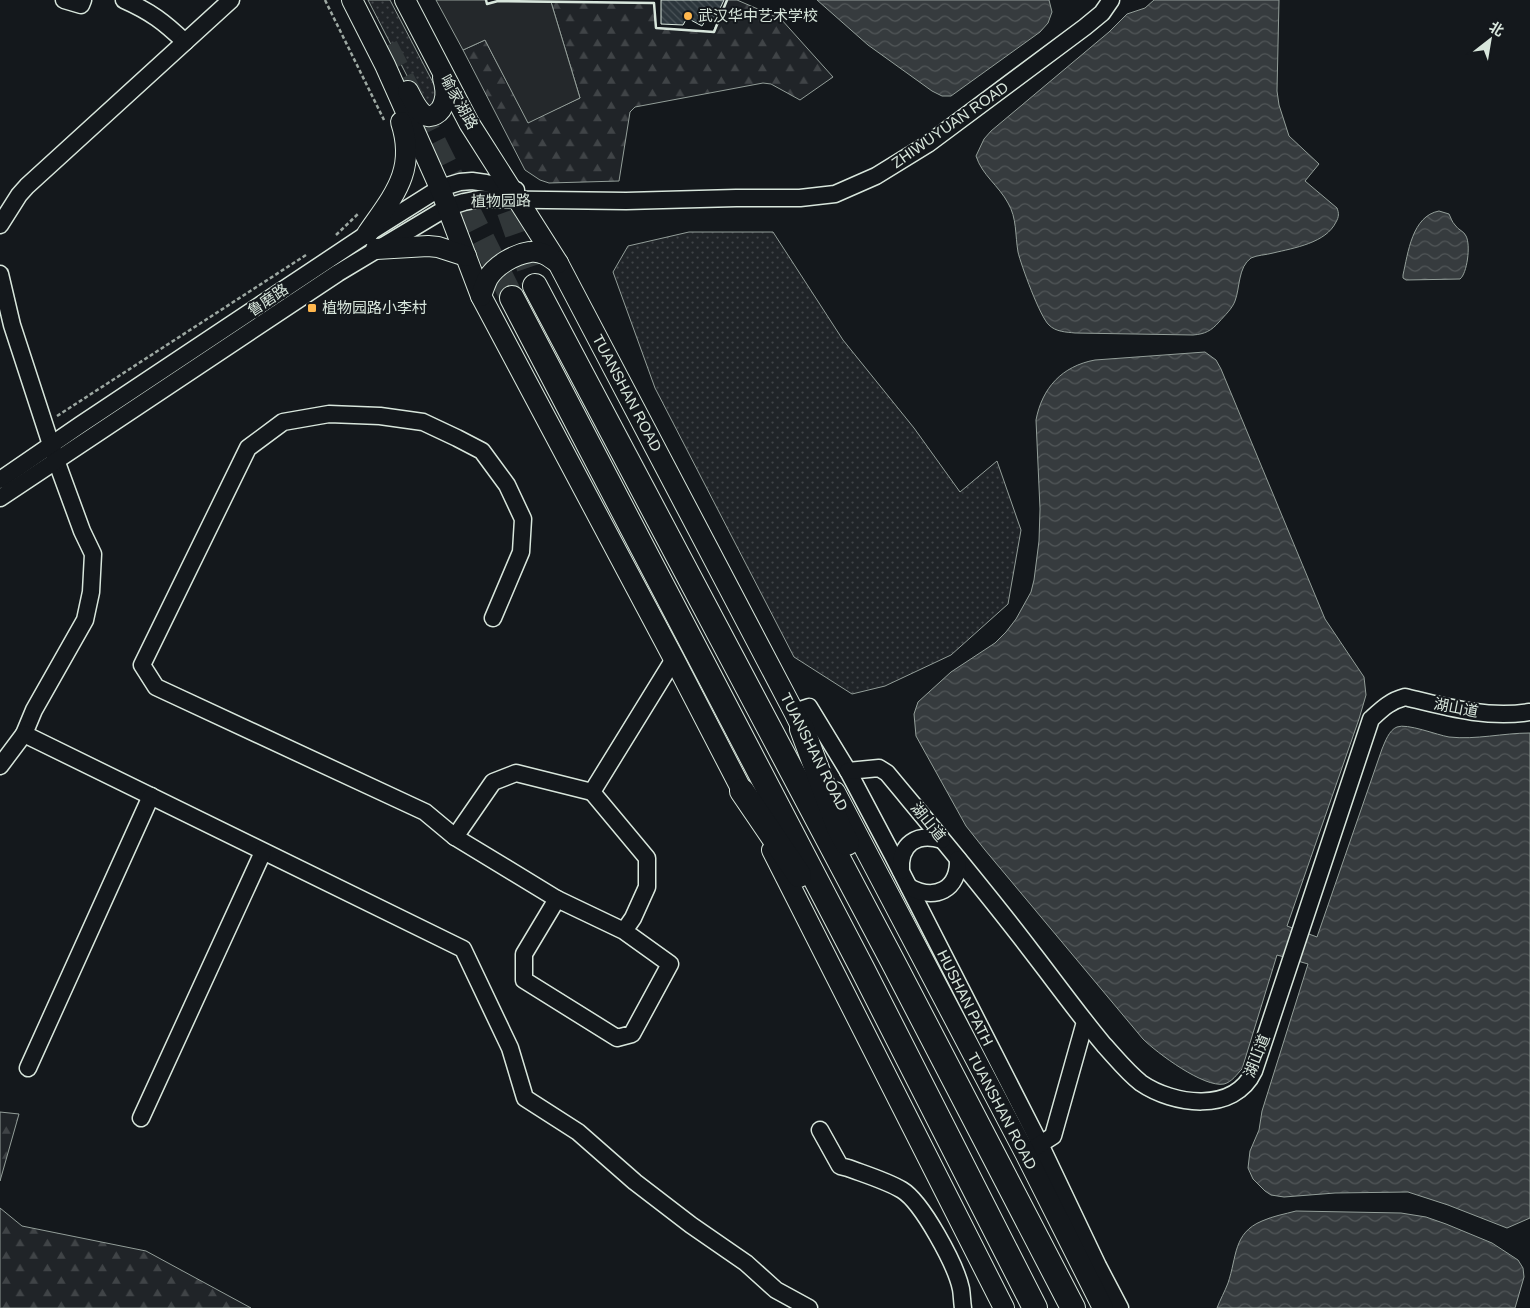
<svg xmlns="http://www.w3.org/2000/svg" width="1530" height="1308" font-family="Arial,'Noto Sans SC',sans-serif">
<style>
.grass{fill:url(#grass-dots);stroke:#939e99}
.forest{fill:url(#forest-firs);stroke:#939e99}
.parking{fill:#24282b;stroke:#939e99}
.water{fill:url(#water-waves);stroke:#939e99}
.building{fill:url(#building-back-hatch);stroke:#d8e6dc}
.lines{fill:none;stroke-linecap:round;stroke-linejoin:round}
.highway-tunnel{stroke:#313739;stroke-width:24;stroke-dasharray:24 12;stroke-linecap:butt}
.minor-casing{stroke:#d8e6dc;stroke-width:19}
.major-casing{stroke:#d8e6dc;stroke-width:22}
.highway-casing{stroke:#d8e6dc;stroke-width:26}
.path{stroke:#9da8a2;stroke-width:2.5;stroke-dasharray:4 2.5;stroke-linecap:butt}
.minor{stroke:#14181c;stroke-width:16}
.major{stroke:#14181c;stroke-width:20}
.highway{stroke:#14181c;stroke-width:24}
.wall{stroke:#d8e6dc;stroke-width:2.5}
.poi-dot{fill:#ffb74d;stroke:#14181c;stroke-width:2}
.labels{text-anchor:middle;stroke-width:4;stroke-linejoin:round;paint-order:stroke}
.poi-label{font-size:15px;fill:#d8e6dc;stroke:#14181c;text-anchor:start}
.street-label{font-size:15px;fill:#d8e6dc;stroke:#14181c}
</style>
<defs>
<pattern id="grass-dots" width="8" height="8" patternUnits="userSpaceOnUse" patternTransform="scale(1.25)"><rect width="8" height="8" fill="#202428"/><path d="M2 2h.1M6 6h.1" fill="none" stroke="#404447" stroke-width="1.8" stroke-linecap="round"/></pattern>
<pattern id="forest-firs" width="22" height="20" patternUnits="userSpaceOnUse" patternTransform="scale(1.25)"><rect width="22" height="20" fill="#202428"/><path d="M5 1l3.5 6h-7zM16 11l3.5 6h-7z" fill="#404447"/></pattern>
<pattern id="water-waves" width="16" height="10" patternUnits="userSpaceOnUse" patternTransform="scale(1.25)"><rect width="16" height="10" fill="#363b3e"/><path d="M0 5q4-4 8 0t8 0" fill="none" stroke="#525759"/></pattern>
<pattern id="building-back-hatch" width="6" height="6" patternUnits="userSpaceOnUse" patternTransform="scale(1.25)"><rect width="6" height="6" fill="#2c363c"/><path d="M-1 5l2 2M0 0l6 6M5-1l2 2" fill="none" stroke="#4a5358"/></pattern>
</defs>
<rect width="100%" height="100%" fill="#14181c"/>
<g class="grass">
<path d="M368,0H390L438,92L431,106L422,105Z"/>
<path d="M689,232H773L843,340L914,428L960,492L997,461L1021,530L1008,604L951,655L885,686L852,694L794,657L655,388L613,272L628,246Z"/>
</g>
<g class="forest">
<path d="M727,0H737L781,19L833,77L800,100L771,84L763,83L635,107L630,112L619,181L549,183L540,180L525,170L463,50L485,40L528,122L580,98L551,2L654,3L656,28L713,32Z"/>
<path d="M0,1112L19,1114L0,1181Z"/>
<path d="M0,1208L22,1226L146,1251L251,1308H0Z"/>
</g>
<path class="parking" d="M436,0H486L487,3L498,1L551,2L580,98L528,123L485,40L463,50Z"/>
<g class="water">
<path d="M817,0H1049L1052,12L1048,23L1040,32L951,96H942L932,91L868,45Z"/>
<path d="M1154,0H1279L1277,91L1279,105L1289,136L1319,164L1305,181L1337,208C1339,213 1339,217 1336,222C1326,243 1294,248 1273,253C1266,255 1257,255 1251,258C1238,267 1240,288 1235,301C1232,309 1225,315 1219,322C1211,331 1205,334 1193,335L1075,333C1066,332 1056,332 1049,325C1040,317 1021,265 1018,252C1015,235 1017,218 1008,203C999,186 982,175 976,156L984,139L991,131L1109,32L1127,14L1145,8Z"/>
<path d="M1439,211L1449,214C1451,218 1452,222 1455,225C1458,230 1464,231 1466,236C1471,245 1467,274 1460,279L1406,280L1403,278V275C1408,253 1412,216 1439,211Z"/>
<path d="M1205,352L1216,360L1221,369L1325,619L1364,677L1366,695L1359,719L1287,926L1317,937L1382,749C1385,742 1389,730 1397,727C1407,723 1437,735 1449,737C1476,740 1503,733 1530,733V1218L1507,1228L1448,1205L1408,1192L1335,1193L1284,1197L1271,1195L1265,1191L1253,1179L1248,1168L1250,1151L1259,1130L1262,1111L1308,964L1277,955L1242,1069C1237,1074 1232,1082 1224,1084C1204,1088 1157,1053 1143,1039L985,850L966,826L916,736L914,714L918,702L951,672L995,643L1006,632L1016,619L1031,592L1034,580L1039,541L1040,509L1036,420C1042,388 1062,366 1095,360Z"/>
<path d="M1296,1211L1401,1213L1426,1217L1446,1224L1492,1243L1518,1260L1523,1268L1524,1277L1515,1308H1217C1220,1300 1225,1291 1228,1283C1237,1257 1233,1233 1262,1221C1273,1216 1285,1214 1296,1211Z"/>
</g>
<path class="building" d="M661,0H724L715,19L708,16L702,26L687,18L683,25L661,24Z"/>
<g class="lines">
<g class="highway-tunnel">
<path d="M386,46L512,298"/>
<path d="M497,177L535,286"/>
</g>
<defs>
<g id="minor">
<path d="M64,0L81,5L83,0"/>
<path d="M124,0C151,12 164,22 185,42"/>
<path d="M0,225L19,195L27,186L231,0"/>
<path d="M0,274L12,325L56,460L82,531L93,554L91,592L85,620L34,710L24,734L0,766"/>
<path d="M0,480L80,425L367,234L440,188L460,182L472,181L486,183L516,190"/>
<path d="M0,498L338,273L448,207L464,202L479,199L626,201L736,198H800L835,194L876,176L928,144L1085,27L1102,13L1111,0"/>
<path d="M794,712L809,707L848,771L893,856L1040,1144L1098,1266L1120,1308"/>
<path d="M24,734L463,949L510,1048L525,1098L578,1132L635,1182L691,1225L746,1263L776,1290L809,1308"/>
<path d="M848,771L879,768L887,773C936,832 986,891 1032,952C1056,983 1079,1015 1104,1045C1116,1058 1127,1072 1141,1083C1173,1105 1234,1114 1254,1071L1371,719C1382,709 1390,701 1405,697C1446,707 1487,719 1530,712"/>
<path d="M455,837L425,812L156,687L142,665L248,448L283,422L329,414L380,416L423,422L457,438L482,451L507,485L523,519L521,552L493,618"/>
<path d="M901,871C899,844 917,832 942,840"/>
<path d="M909,887C935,901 959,890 958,859"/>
<path d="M557,899L455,837L493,782L516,773L592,792"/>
<path d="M624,931L557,899L524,954V980L617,1038L632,1034L670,964L624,931L633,918L647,887V858L592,792L674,659"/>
<path d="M28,1068L151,796"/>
<path d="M141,1118L263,852"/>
<path d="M820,1130L840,1166L848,1168C864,1174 887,1181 902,1190C922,1202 956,1265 961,1289C962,1295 962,1302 963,1308"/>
<path d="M1031,1150L1053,1136L1085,1022"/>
</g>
<g id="major">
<path d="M352,0L385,65L440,188L481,296L674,659L749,804"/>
<path d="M405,0L469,123L558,263L794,712L809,742"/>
<path d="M408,91C412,98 415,106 421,112C430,122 442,112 444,102C447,94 445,85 443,78"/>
<path d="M367,234C393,196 417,171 401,122"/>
<path d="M376,249L428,246L438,247L466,256"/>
<path d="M481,296C483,290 485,284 488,278C496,265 515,254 530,252C541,250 550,257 558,263"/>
<path d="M835,792L1025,1153L1103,1308"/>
<path d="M772,850L1004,1308"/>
</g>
<g id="highway">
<path d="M535,286L892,960L1073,1308"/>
<path d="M512,298L862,968L1035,1308"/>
<path d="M802,729L839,828L847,843"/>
<path d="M742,791L799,875"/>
</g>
</defs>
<use href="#minor" class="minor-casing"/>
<use href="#major" class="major-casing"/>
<use href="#highway" class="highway-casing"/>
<g class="path">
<path d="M325,0L384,120"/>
<path d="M336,235L359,213"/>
<path d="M57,416L306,255"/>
</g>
<use href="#minor" class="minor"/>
<use href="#major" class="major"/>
<use href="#highway" class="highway"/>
<path class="wall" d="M486,0L487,4L498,1L654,3L656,28L714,32L727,0"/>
</g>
<g class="poi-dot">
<circle cx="688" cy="16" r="5"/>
<rect x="307" y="303" width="10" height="10" rx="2.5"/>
</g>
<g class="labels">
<g class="poi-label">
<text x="698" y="21">武汉华中艺术学校</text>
<text x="322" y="313">植物园路小李村</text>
</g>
<g class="street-label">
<text transform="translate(459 102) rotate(61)" y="5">喻家湖路</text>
<text transform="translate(950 125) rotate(-35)" y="5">ZHIWUYUAN ROAD</text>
<text transform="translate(501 201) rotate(-1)" y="5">植物园路</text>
<text transform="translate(268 300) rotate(-34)" y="5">鲁磨路</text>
<text transform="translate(627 393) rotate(62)" y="5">TUANSHAN ROAD</text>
<text transform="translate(1456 708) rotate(11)" y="5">湖山道</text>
<text transform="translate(814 752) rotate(63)" y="5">TUANSHAN ROAD</text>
<text transform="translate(928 822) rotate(51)" y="5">湖山道</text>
<text transform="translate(965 998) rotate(63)" y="5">HUSHAN PATH</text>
<text transform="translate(1257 1056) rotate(-68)" y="5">湖山道</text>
<text transform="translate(1002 1111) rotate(62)" y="5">TUANSHAN ROAD</text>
</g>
</g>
<g transform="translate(1490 40) rotate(31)" stroke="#14181c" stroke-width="4" paint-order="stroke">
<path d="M0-4L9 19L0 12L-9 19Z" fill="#d8e6dc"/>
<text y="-8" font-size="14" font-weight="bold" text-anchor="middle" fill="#d8e6dc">北</text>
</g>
</svg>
